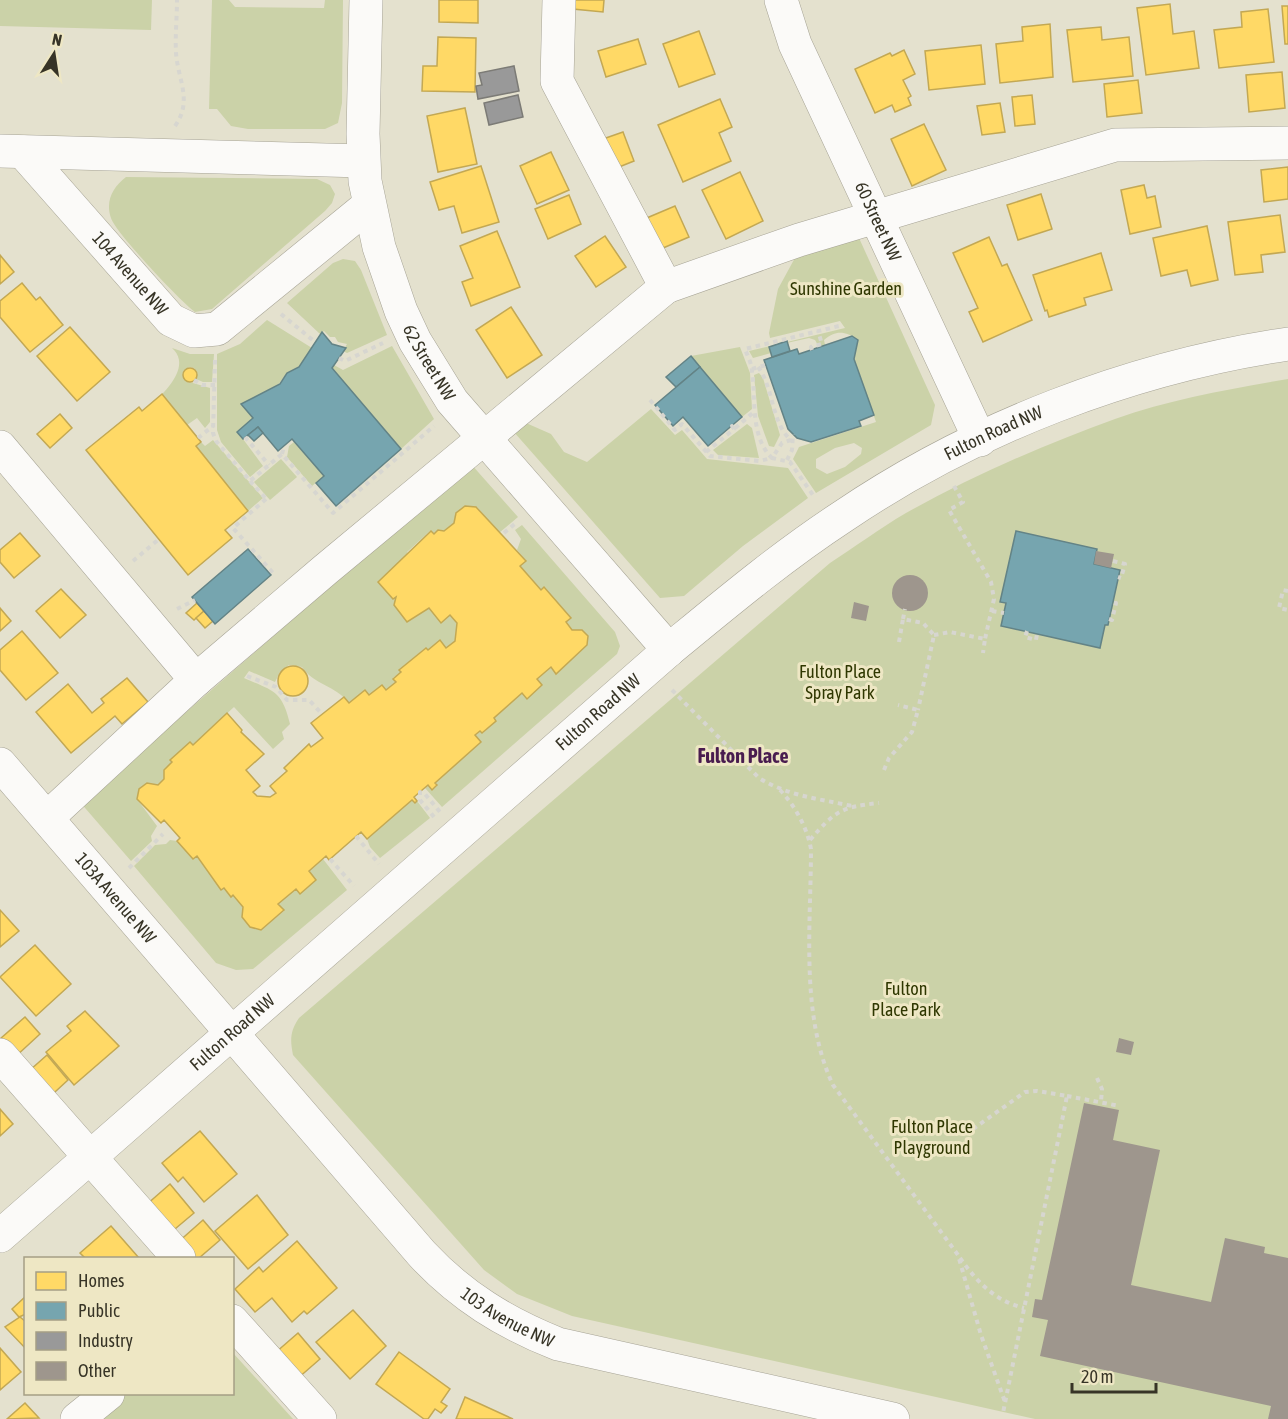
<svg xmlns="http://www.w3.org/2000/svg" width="1288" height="1419" font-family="'Asap Condensed',sans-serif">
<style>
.green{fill:#cbd2a8;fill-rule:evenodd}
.homes{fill:#ffd966;stroke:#c3a853;stroke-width:1.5}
.public{fill:#76a5af;stroke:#638386;stroke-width:1.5}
.industry{fill:#999;stroke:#7c7b76;stroke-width:1.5}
.building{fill:#9e968d}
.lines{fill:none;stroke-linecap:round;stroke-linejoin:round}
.minor-casing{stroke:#a6a395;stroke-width:34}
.path{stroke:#d7d6d0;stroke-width:4;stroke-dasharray:4.5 4.5;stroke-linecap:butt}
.minor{stroke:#fbfaf8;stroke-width:33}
.labels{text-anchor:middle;stroke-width:6;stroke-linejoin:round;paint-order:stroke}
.street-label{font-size:18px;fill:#373426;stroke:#eee7c4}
.park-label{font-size:18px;fill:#2f3700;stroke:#eee7c4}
.neighbourhood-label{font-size:20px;font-weight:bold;fill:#491c4f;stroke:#eee7c4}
</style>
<rect width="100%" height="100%" fill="#e4e1ce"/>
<g class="green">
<path d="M0,0H152L151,30L0,26Z"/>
<path d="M212,0H229L235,7L324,8L325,0H343L342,103L338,123L325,129H248L231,126L217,109H209Z"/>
<path d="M126,177L317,179L330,185L335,194L332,203L325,211L212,309L195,312C181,302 115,232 111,218C105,201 113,187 126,177Z"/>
<path d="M854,227L935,405L931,425L816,493L793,459L799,447L876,422L854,359L858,340C845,331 836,330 824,340L825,345L819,347L815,340L809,338L769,347L771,353L753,358L749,351L845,328L840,321L770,338L769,333L778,289L802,245ZM854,443L862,448L861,454L845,467L827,474L816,468V459L835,448Z"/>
<path d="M343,259L355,261L361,270L387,335L347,353L343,351L347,344L338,342L335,337H330L324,331L320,334L287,303L333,263Z"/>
<path d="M267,320L312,348L299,367L287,373L253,418L243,439L263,466L250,477L221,442L217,430V354L240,344Z"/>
<path d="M392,346L434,419L401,449L332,368L334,365L343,370Z"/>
<path d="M740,347L750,373L752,409L742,417L691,356Z"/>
<path d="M172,348L190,354H214L212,382H203L196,379L197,373L194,368L189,367L183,376L186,381L210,388V422L205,428L197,418L187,425L162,394C174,382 188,362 172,348Z"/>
<path d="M759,373L763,378L780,435L774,447L769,446L758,416L754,375Z"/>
<path d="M1288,379V1419H1035L572,1316L517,1294L484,1270L293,1055C290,1040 290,1031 299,1018L830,563C855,547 880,528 906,513C972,476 1043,445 1115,419C1171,399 1230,389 1288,379Z"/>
<path d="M651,409L675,435L682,430L707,459L788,468L808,498L743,546L684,596L660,598L507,424L526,423L551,434L564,452L587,462Z"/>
<path d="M747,424L752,428L759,458L718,455L713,450Z"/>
<path d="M213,440L263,498L248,511L196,446L201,442L205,446Z"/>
<path d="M294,442L324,476L312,486L287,457L289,446Z"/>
<path d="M281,459L297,477L270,500L254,482Z"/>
<path d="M471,464L518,517L499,533L477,507L465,506L456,513L454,523L444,531L438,530L434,534L430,531L407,552L409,555L393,599L396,597L394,605L407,622L429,608L441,622L450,615L457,623L455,641L446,648L440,640L428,650L425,648L399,670L401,672L393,678L396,682L386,690L369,695L365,690L349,703C336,686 313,684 302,667L289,665L280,672L275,682L249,671L244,678C273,691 282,690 290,724L282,732L284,739L273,749L234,707L193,745L190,742L171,760L172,762L164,770V779L158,785L147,783L139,789L137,799L157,826L151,836L152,841L131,861L79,801L115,774Z"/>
<path d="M522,525L615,632L620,646L617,654L442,807L425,788L428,785L432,790L437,786L435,783L475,735L480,731L483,733L496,721L494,718L522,693L527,699L542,685L537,679L551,667L557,673L587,645L588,636L582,630H572L566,622L571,617L544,588L541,590L520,566L526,560L517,550L521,539L515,530Z"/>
<path d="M412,800L415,803L417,801L430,818L380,858L370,847L367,839Z"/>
<path d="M170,840L177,841L193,859L197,856L221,890L224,888L231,896L233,895L243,907L242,917L250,927L261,930L284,911L278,904L296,889L300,893L316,880L309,871L323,859L347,890L253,969L236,970L216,963L134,866L155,845L166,844Z"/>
<path d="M233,1353L293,1419H96L108,1394H232Z"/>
</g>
<g class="homes">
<path d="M439,0H478V23L439,22Z"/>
<path d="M574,0H604L603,12L573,9Z"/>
<path d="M1170,4L1173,34L1194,31L1199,68L1146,75L1137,8Z"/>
<path d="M1282,6H1288V44H1285Z"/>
<path d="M1268,9L1274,62L1219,68L1214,30L1242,27L1241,12Z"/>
<path d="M1050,24L1053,77L1000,83L996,44L1023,41L1022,27Z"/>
<path d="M1101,27L1102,40L1129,37L1133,76L1073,82L1067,30Z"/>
<path d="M699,31L715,74L679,87L663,44Z"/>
<path d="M438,37L476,38L475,92L422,91L423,66H437Z"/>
<path d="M638,39L646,64L606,77L598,51Z"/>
<path d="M981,45L985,84L929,90L925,51Z"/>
<path d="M904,50L915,74L903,80L911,96L908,98L911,105L895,112L892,105L875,113L855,69L890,53L892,56Z"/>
<path d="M1282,72L1285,108L1249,112L1246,75Z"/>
<path d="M1138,80L1142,113L1107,117L1104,84Z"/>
<path d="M1032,95L1035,124L1015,126L1012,97Z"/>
<path d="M720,99L732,127L719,133L731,161L683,182L658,125Z"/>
<path d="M1000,103L1005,132L982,135L977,106Z"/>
<path d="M465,108L477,164L438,172L427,116Z"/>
<path d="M924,124L946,170L912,186L891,139Z"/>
<path d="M623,132L634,161L614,169L603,139Z"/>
<path d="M551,152L569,190L537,204L520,166Z"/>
<path d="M481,166L499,222L462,233L454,206L439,210L430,182Z"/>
<path d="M1288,167V199L1264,202L1261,170Z"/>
<path d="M740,172L763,221L726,239L702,190Z"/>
<path d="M1144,185L1147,198L1155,196L1161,227L1130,234L1121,190Z"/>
<path d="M1041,194L1052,229L1018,240L1007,205Z"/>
<path d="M569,195L581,224L548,239L535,209Z"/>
<path d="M675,206L689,237L656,251L642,220Z"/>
<path d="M1280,215L1285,252L1261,255L1263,272L1235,275L1228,222Z"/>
<path d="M1207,226L1218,280L1191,286L1187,270L1161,276L1153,238Z"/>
<path d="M497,231L520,287L471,306L462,282L473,278L460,246Z"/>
<path d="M605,236L626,267L596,287L575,256Z"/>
<path d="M989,237L1002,266L1007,264L1032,320L983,342L969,312L978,308L953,253Z"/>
<path d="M1101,253L1112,290L1084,298L1086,305L1049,317L1047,310L1045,311L1033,275Z"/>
<path d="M0,255L14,272L0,284Z"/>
<path d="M22,283L36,300L40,297L63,325L30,352L0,317V301Z"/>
<path d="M511,307L542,355L507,378L476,330Z"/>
<path d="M70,327L110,372L77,401L37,356Z"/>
<circle cx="190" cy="375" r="7"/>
<path d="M162,394L201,442L196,446L248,511L225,530L232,538L188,575L86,450L139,407L142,411Z"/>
<path d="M60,414L72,428L50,448L37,434Z"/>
<path d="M465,506L476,507L526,561L520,566L541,590L544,587L571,618L566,622L572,630H582L588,636L587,645L556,674L551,667L537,679L542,685L527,699L522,693L494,718L496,721L482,733L480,731L475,735L481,742L435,783L437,785L432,790L428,785L414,797L417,801L415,803L412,800L367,839L361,832L329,860L326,856L309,871L316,880L300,894L296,889L278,904L284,910L261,930L250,927L242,917L243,907L233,895L231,897L224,888L221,890L197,856L193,859L177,841L180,838L164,820L161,823L137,799L139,789L147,783L158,785L164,779V770L172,762L170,760L190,742L193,745L227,713L242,730L241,732L264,754L246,770L260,786L253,792L257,796L270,797L276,793L270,786L287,771L284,768L309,744L311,747L323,738L311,723L344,697L349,703L365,690L369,695L382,685L386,690L396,682L393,679L401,672L399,670L426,648L428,650L440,640L446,648L455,641L457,623L450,615L441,623L429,608L407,622L394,605L396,597L393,599L378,582L431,531L434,534L438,530L444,531L454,523L456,513Z"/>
<path d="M20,533L40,556L14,578L0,562V550Z"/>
<path d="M61,589L86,615L60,638L36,611Z"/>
<path d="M197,603L204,611L194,620L186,613Z"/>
<path d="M0,608L11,621L0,631Z"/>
<path d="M204,611L213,621L205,628L196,618Z"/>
<path d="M22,631L58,673L26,700L0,670V650Z"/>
<circle cx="293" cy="681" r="15"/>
<path d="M127,678L148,702L122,724L115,716L71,753L36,712L68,684L92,713L104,703L101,699Z"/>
<path d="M0,910L19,931L0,947Z"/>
<path d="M35,945L71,984L36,1016L0,977Z"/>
<path d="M85,1011L119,1046L74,1085L46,1052L71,1031L67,1026Z"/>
<path d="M25,1017L40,1034L14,1058L0,1039Z"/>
<path d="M47,1055L68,1080L43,1103L21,1078Z"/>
<path d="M0,1109L13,1124L0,1136Z"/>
<path d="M200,1131L237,1174L204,1202L183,1177L178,1182L162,1163Z"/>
<path d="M170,1184L194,1213L169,1234L146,1205Z"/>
<path d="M257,1195L288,1235L248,1269L215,1231Z"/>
<path d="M203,1220L220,1240L199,1258H189L176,1244Z"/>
<path d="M111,1226L139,1258H85L80,1253Z"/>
<path d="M297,1241L337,1288L307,1314L304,1311L292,1322L272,1298L255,1312L235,1289L259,1267L263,1272Z"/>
<path d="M26,1296V1314L19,1317L12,1309Z"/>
<path d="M353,1310L386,1346L350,1379L316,1342Z"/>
<path d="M20,1317L26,1322V1349L5,1327Z"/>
<path d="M298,1333L320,1359L297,1379L275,1353Z"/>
<path d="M0,1348L21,1372L0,1390Z"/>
<path d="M399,1352L450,1389L441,1402L447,1406L441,1413L435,1409L428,1419H424L376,1384Z"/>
<path d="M465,1397L513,1419H456Z"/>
<path d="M25,1403L39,1418L7,1419Z"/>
</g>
<g class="public">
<path d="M322,332L332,344L346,348L332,368L401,449L336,506L316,483L324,476L292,439L278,451L258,427L243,439L237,432L253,418L241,404L280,384L287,373L299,367Z"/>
<path d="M852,336L858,340L854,359L874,415L859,421L861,426L811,442L797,438L788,429L764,360L797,349L799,354Z"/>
<path d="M787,341L790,351L772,357L769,347Z"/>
<path d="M691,356L700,367L676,387L666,377Z"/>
<path d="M700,367L742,417L708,446L683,417L673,426L655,405Z"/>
<path d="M258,427L263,433L254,441L248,435Z"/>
<path d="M1016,531L1097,549L1094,564L1120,570L1108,625H1105L1100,648L1001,626L1006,603L1000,602Z"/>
<path d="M248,549L271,575L215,624L192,597Z"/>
</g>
<g class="industry">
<path d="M514,66L519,91L478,99L476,86L482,85L479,73Z"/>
<path d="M518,95L523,117L489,125L484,103Z"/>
</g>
<g class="building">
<path d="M1096,551L1114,554L1111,568L1094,564Z"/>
<circle cx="910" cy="593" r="18"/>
<path d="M854,602L869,606L866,621L851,618Z"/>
<path d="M1119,1038L1134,1042L1131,1055L1116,1052Z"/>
<path d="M1084,1103L1119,1110L1113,1140L1160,1150L1131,1285L1211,1302L1225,1238L1265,1247L1264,1253L1288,1258V1419H1268L1271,1406L1040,1356L1048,1320L1032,1317L1035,1299L1042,1300Z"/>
</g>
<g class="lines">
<defs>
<g id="minor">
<path id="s1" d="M366,0L363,134L365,181L379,247L401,311L415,341L452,401L669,650"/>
<path d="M559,0L557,81L666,287L799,240L1115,145L1288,143"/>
<path id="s2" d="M781,0L795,44L980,440"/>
<path d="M0,151L363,161"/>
<path id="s3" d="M23,152L171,320L194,331L217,329L369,205"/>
<path d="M0,447L196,680L47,818"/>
<path d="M196,680L325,570L666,287"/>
<path id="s4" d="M0,764L422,1254C461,1296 505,1323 558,1344L893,1419"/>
<path d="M0,1055L179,1258"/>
<path id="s5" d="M0,1236L669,650C725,604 781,557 842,517C973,428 1132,367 1288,344"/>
<path d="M232,1321L320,1419"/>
<path d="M77,1419L108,1394"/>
</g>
</defs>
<use href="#minor" class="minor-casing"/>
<g class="path">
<path d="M175,126C193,101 178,80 176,53C175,36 177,17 177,0"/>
<path d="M281,314L315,342"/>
<path d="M812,350L811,347L822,344L818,331"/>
<path d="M339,358L345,361L383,343"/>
<path d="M215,360L213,433L216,441L250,481L282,454L333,513L434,426"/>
<path d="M758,367C774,388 771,423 791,440"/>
<path d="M752,369L766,365"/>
<path d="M194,380L202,385H215"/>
<path d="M650,400L675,430L682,424L710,456L759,461L772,458L790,462L815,498"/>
<path d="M245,437L269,465"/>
<path d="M198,438L213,426"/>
<path d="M791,440L782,443L772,458C750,437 756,399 752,372C752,364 748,357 745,349L843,325"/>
<path d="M706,452L734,429L732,426L734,429L754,412"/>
<path d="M282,454L284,446"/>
<path d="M787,460L792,450L793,434"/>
<path d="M250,481L268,501"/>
<path d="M954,486L963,502L949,510L991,582L994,599L985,639"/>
<path d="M266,499L233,528L274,574"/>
<path d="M504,533L517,522"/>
<path d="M133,561L159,539"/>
<path d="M1113,561L1125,564L1121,578L1118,577"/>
<path d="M1288,591L1283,590L1279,608L1288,610"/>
<path d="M177,609L195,600"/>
<path d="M992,611L1004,613"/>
<path d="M903,619L905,609"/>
<path d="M1109,619L1112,620L1116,603H1113"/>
<path d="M1027,631L1025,637L1036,640L1037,634"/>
<path d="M934,635L950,632L985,639L983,653"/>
<path d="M899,642L903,619L923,623L934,635L918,710"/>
<path d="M247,676L276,687L287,700H309L322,714"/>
<path d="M672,690L759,778C788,796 820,799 852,806"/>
<path d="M884,770L889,758L912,732L918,710L898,705"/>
<path d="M780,790C795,806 807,827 811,849C811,925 800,1015 833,1085L958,1255L981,1335L1005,1402"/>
<path d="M434,817L420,800V792L425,794L440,812"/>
<path d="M356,836L379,864"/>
<path d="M810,840C835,811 841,807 879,803"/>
<path d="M330,859L354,886"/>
<path d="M129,868L163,834"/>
<path d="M1097,1078L1102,1089L1101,1102"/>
<path d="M1067,1096L1120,1106"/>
<path d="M973,1129L1025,1092L1037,1091L1067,1096L1003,1413"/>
<path d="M960,1258C977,1282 995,1301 1024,1308"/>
</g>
<use href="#minor" class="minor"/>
</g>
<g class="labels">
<g class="street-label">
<text dy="6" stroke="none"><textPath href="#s2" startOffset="242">60 Street NW</textPath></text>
<text dy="6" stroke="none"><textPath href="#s3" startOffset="162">104 Avenue NW</textPath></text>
<text dy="6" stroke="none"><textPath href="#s1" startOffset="375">62 Street NW</textPath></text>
<text dy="6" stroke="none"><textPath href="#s5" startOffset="1281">Fulton Road NW</textPath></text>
<text dy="6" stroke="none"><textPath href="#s5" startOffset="795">Fulton Road NW</textPath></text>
<text dy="6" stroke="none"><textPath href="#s4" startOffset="177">103A Avenue NW</textPath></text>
<text dy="6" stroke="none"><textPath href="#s5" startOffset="309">Fulton Road NW</textPath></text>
<text dy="6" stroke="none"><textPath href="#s4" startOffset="754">103 Avenue NW</textPath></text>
</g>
<g class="park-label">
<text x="846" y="295">Sunshine Garden</text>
<text x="840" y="678">Fulton Place<tspan x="840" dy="21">Spray Park</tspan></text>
<text x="906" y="995">Fulton<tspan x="906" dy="21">Place Park</tspan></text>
<text x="932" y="1133">Fulton Place<tspan x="932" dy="21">Playground</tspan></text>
</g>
<g class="neighbourhood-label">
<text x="743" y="763">Fulton Place</text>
</g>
</g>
<rect x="24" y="1257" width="210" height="138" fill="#eee7c4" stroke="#a59f85" stroke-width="1.5"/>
<rect x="36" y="1272" width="30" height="18" fill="#ffd966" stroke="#a59f85" stroke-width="1.5"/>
<text x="78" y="1287" font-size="18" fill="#373426">Homes</text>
<rect x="36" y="1302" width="30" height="18" fill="#76a5af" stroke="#a59f85" stroke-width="1.5"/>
<text x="78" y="1317" font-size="18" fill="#373426">Public</text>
<rect x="36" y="1332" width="30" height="18" fill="#999999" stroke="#a59f85" stroke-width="1.5"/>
<text x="78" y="1347" font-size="18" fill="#373426">Industry</text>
<rect x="36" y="1362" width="30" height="18" fill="#9e968d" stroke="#a59f85" stroke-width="1.5"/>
<text x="78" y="1377" font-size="18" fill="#373426">Other</text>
<g transform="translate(54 54) rotate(12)" stroke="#eee7c4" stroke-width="4.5" paint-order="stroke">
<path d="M0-4.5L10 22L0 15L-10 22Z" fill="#373426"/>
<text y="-9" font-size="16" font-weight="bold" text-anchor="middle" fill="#373426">N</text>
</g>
<path d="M1072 1383v9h84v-9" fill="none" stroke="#373426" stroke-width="3"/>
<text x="1081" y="1383" font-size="18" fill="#373426" stroke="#eee7c4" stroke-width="4.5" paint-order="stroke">20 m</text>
</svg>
